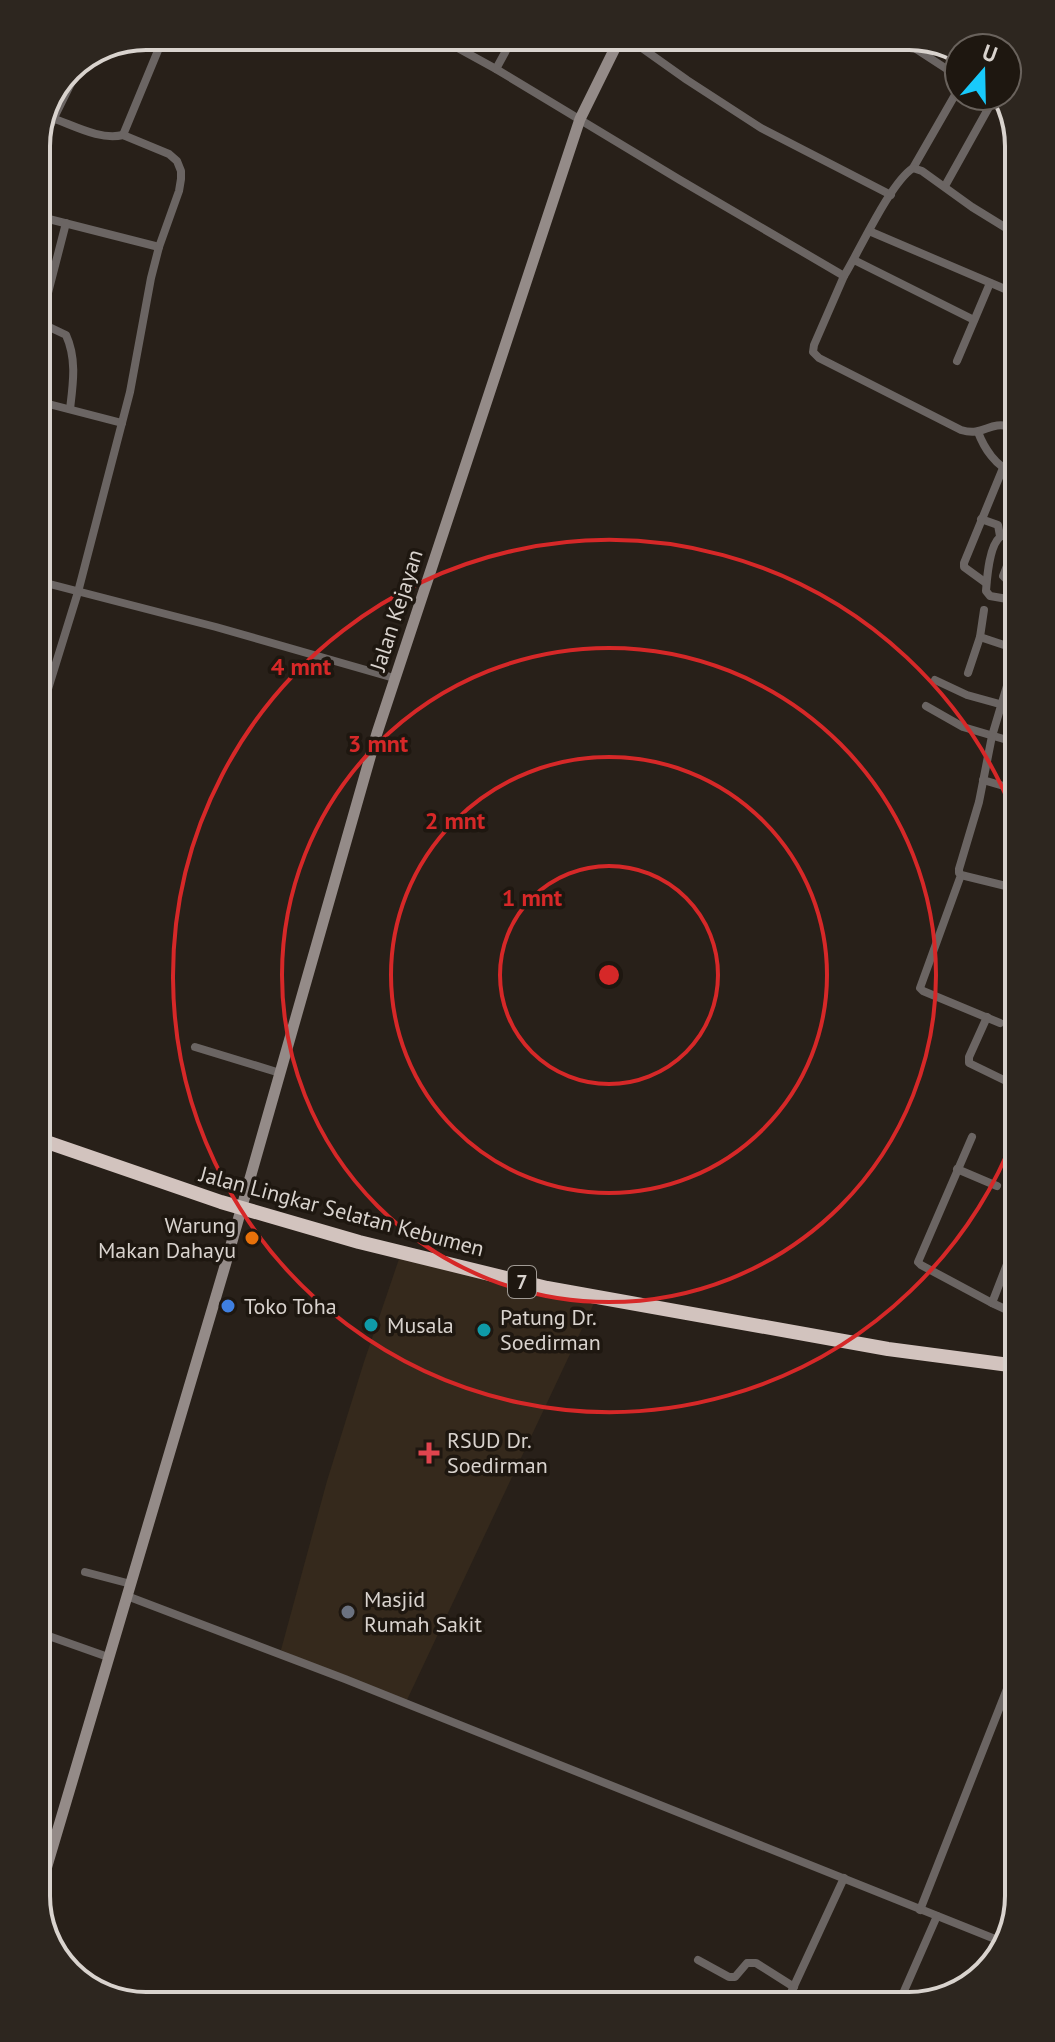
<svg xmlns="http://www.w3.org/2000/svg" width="1055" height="2042" font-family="'PT Sans',sans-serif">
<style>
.built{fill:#35291c}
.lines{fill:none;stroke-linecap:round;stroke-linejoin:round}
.street{stroke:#6b6563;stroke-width:8}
.secondary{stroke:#948b88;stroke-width:11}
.highway{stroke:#d2c3be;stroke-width:14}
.ring{fill:none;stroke:#d62828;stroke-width:4}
.food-dot{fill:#e8710a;stroke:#1e1710;stroke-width:3}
.shop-dot{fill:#3f7fe0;stroke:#1e1710;stroke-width:3}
.culture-dot{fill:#0f9aa8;stroke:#1e1710;stroke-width:3}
.health-dot{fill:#e0444e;stroke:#1e1710;stroke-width:3}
.worship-dot{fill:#6b7280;stroke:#1e1710;stroke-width:3}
.labels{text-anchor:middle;stroke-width:7;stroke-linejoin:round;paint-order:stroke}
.shield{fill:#1e1710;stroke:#a19b95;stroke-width:2}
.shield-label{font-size:20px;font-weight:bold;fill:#d9d3ce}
.street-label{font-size:22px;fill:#d9d3ce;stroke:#1e1710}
.poi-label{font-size:22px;fill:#d9d3ce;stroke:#1e1710;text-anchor:start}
.rim{fill:none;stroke:#d9d3ce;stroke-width:4}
.centre{fill:#d62828;stroke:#1e1710;stroke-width:4}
.ring-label{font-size:24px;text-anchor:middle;font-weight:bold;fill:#d62828;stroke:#1e1710;stroke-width:7;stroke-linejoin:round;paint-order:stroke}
</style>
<rect width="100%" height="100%" fill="#282019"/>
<path class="built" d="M400,1256L595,1301L406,1702L354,1683L281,1650L327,1481L364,1362Z"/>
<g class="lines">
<g class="street">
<path d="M436,36L496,69L680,180L844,276L814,345L813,352L819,358L961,430C985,437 988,420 1012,427"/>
<path d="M625,36L687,80L761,128L891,195"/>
<path d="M896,36L959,77"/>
<path d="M496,69L514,36"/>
<path d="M987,96L1011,113"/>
<path d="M123,135L164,36"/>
<path d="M913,168L959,88"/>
<path d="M945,186L993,100"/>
<path d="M36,191L45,170L43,147L45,136L80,65"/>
<path d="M37,216L159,247"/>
<path d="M66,223L41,320L45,325L66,335C77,359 73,384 70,409"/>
<path d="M869,231L1012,292"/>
<path d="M854,260L974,320"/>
<path d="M844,276C860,250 890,183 913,168L922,171L972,207L1011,231"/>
<path d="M957,361L990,283"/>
<path d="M37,401L122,423"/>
<path d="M978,432C984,448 996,467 1013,472"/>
<path d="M981,519L998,525L1000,536"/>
<path d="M1013,533C1009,534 1003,535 1000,537C989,546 987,578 986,591L990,596L1013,600"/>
<path d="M1006,579L1003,576L1013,551"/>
<path d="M38,581L216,627L394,678"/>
<path d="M986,583L964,567V563L1003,468"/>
<path d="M980,637L1013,648"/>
<path d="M968,673L980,637L984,610"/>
<path d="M935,680L967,695L1014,708"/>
<path d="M926,706L963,727L1014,742"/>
<path d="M39,718L78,592L130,392L151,278L159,247L179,191L181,179V171L177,161L169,154L123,135C98,141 70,123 46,116"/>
<path d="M983,780L1014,789"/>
<path d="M961,875L1014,888"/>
<path d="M40,946V947"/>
<path d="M987,1017L969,1057V1063L1006,1081L1015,1083"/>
<path d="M1000,1023L923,991L920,988L961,875L959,873V869L979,802L992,736L1013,666"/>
<path d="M195,1047L280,1073"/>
<path d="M972,1137L918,1262L921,1265L992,1303L1016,1314"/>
<path d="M957,1169L997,1186"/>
<path d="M1010,1194L1016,1196"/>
<path d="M992,1303L1016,1241"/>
<path d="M85,1572L131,1584"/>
<path d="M127,1596L345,1679L1005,1943"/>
<path d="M43,1634L108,1657"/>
<path d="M920,1910L1018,1661"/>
<path d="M698,1960L729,1977H735L747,1963H756L794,1987"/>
<path d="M901,1998L937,1916"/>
<path d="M788,1999L844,1878"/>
</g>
<path class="secondary" d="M44,1876L225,1266L377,733L580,119L621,36"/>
<path class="highway" d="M41,1140L221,1202L359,1242L547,1288L888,1349L1017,1366"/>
</g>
<g class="ring">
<circle cx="609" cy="975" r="109"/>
<circle cx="609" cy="975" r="218"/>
<circle cx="609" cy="975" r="327"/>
<path d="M1015 1135A436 436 0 1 1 1013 812"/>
</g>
<circle class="food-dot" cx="252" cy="1238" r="8"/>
<circle class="shop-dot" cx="228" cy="1306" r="8"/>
<g class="culture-dot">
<circle cx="371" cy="1325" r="8"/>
<circle cx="484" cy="1330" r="8"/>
</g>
<path class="health-dot" d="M425 1441h8v8h8v8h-8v8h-8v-8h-8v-8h8z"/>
<circle class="worship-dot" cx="348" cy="1612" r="8"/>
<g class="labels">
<rect class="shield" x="508" y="1266" width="28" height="32" rx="6"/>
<g class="shield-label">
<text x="522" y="1289">7</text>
</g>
<g class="street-label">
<text transform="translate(396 610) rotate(-72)" y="8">Jalan Kejayan</text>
<text transform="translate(342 1211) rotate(15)" y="8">Jalan Lingkar Selatan Kebumen</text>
</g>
<g class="poi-label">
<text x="236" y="1233" text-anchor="end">Warung<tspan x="236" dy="25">Makan Dahayu</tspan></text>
<text x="244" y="1314">Toko Toha</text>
<text x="500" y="1325">Patung Dr.<tspan x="500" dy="25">Soedirman</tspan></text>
<text x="387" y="1333">Musala</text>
<text x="447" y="1448">RSUD Dr.<tspan x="447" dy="25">Soedirman</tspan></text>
<text x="364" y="1607">Masjid<tspan x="364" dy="25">Rumah Sakit</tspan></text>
</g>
</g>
<path d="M0 0H1055V2042H0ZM146 50H909A96 96 0 0 1 1005 146V1896A96 96 0 0 1 909 1992H146A96 96 0 0 1 50 1896V146A96 96 0 0 1 146 50Z" fill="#2d261f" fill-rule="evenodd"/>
<path class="rim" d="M146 50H909A96 96 0 0 1 1005 146V1896A96 96 0 0 1 909 1992H146A96 96 0 0 1 50 1896V146A96 96 0 0 1 146 50Z"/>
<circle cx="609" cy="975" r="12" class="centre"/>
<g class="ring-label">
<text x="301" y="675">4 mnt</text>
<text x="378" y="752">3 mnt</text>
<text x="455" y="829">2 mnt</text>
<text x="532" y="906">1 mnt</text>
</g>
<g transform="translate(983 72) rotate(20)"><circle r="38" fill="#1e1710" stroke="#69625c" stroke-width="2"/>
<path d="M0-6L14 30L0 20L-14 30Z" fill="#18cafc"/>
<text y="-12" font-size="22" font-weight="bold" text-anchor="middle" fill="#d9d3ce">U</text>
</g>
</svg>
